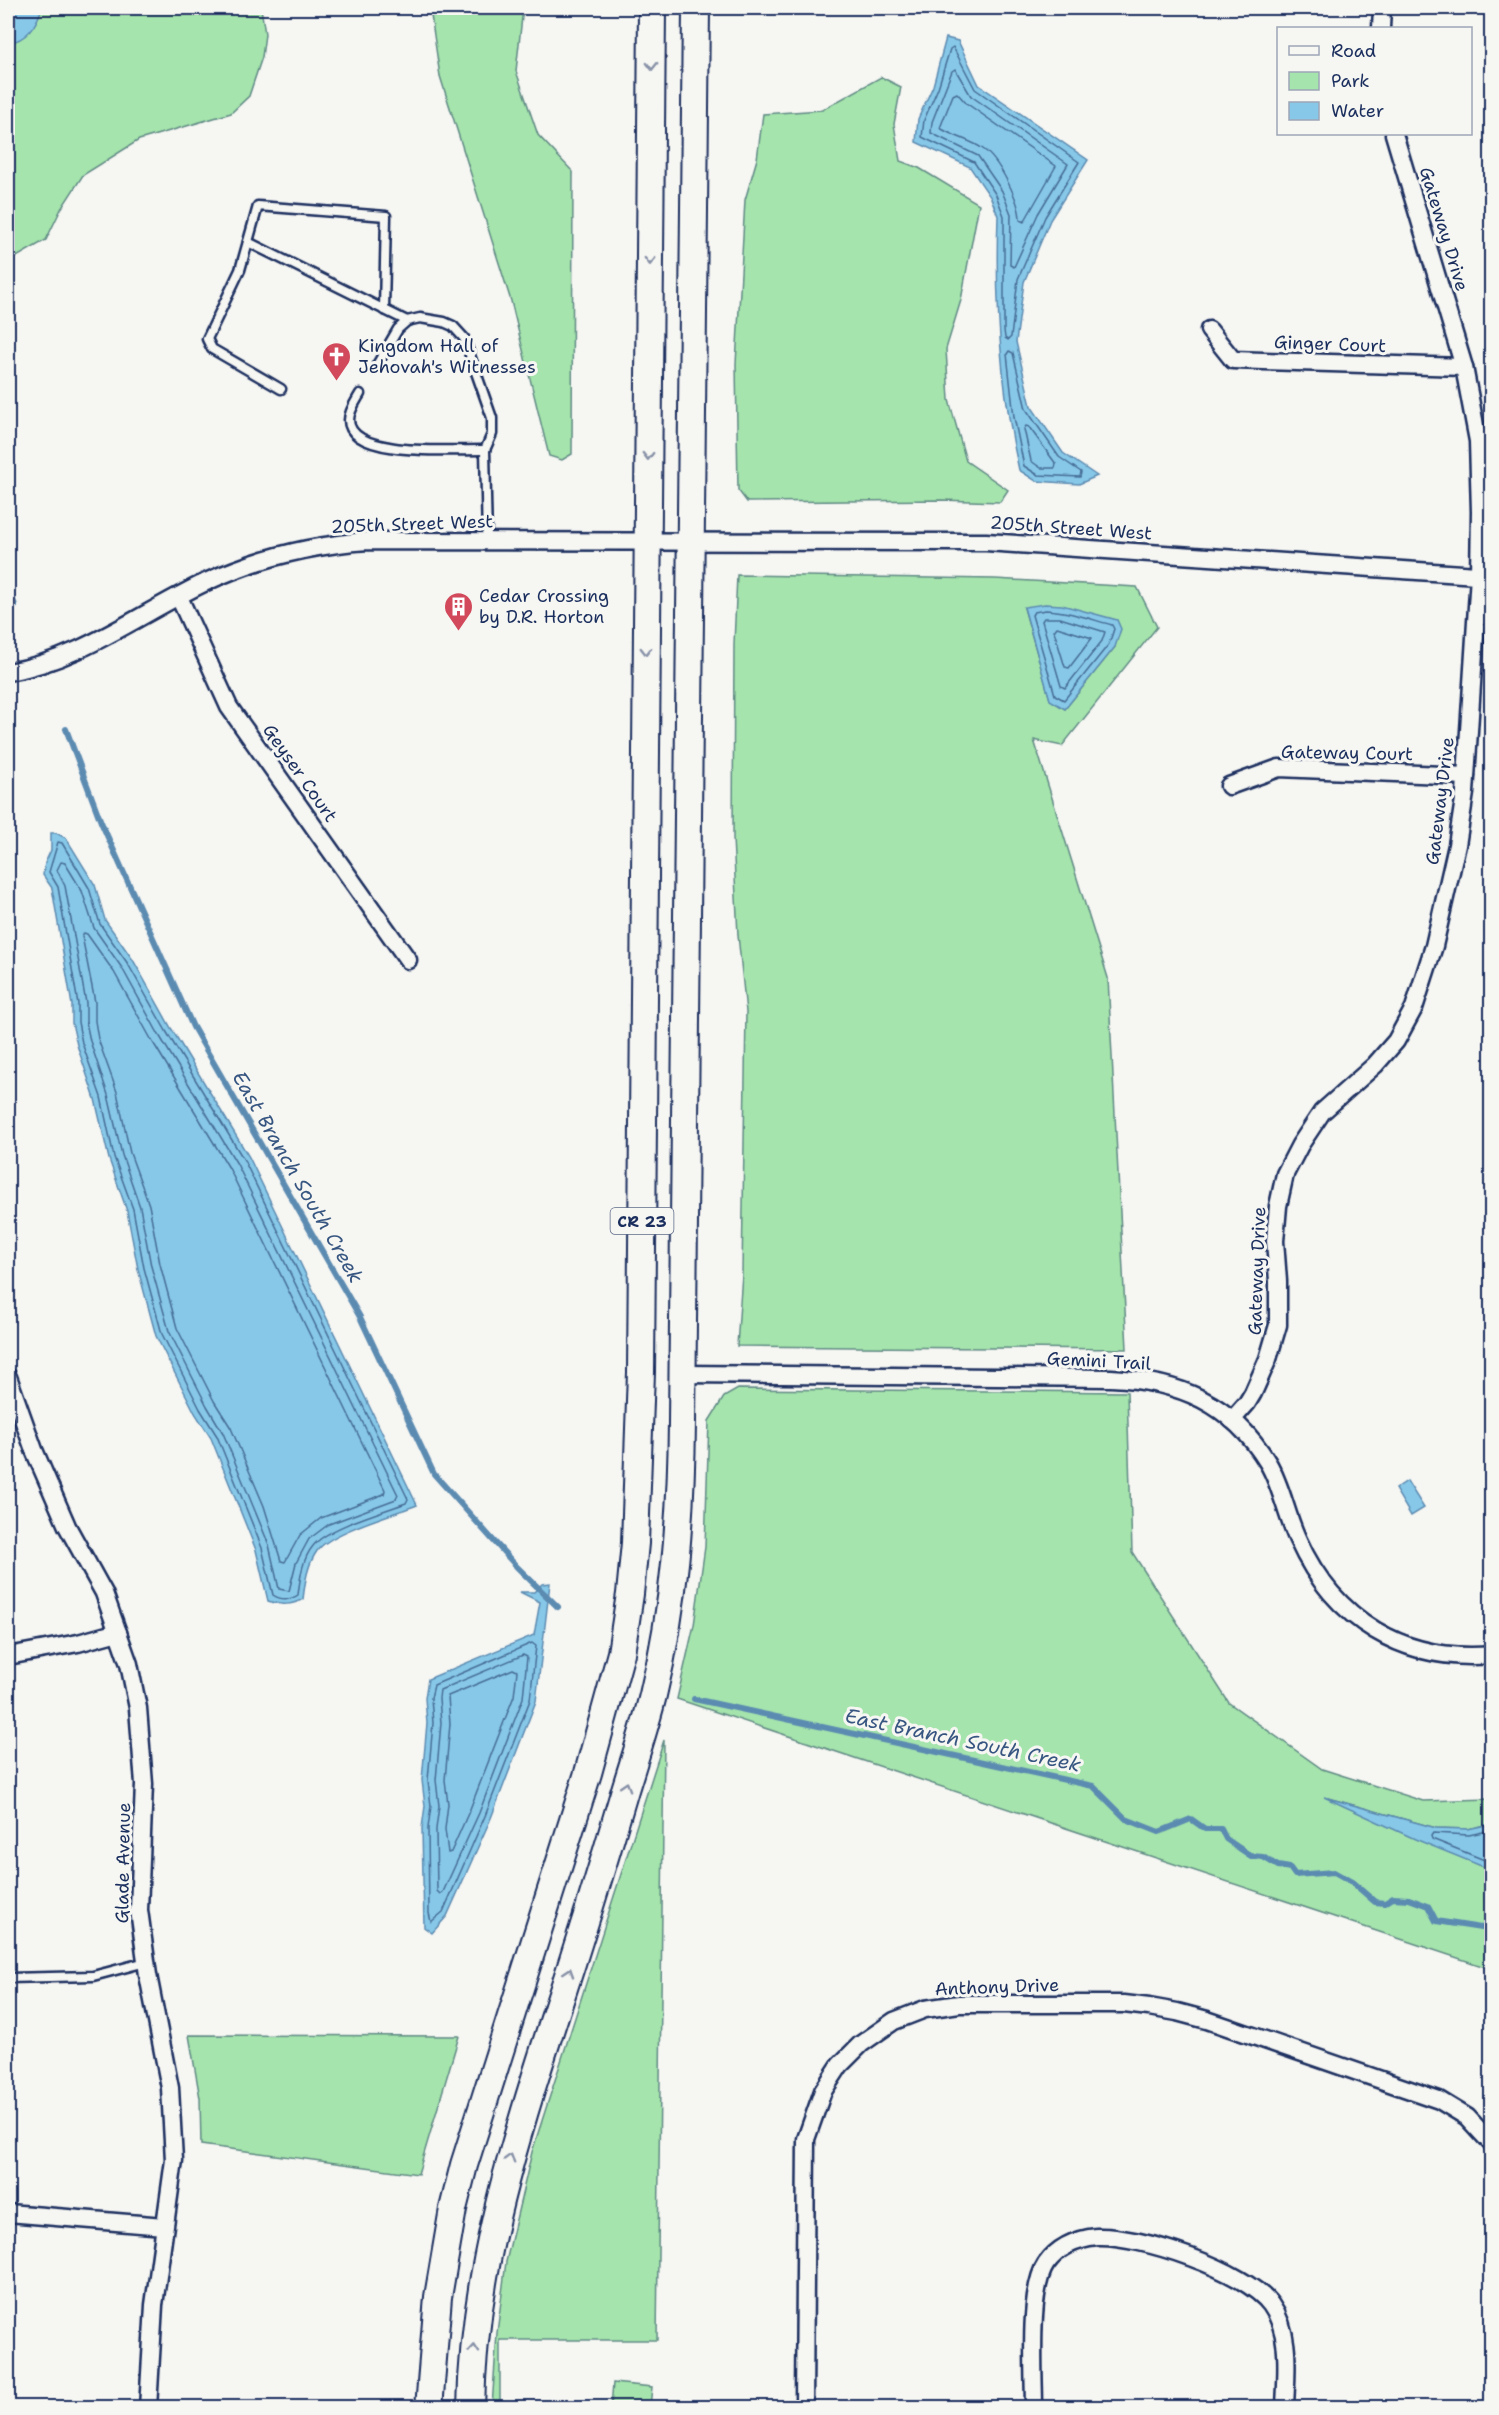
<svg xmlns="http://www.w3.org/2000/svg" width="1499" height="2415" font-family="'Shantell Sans',sans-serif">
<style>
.green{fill:#a5e4ac;stroke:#608a85;stroke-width:1.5;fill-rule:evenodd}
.water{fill:#87c8e8;stroke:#5c8bb1;stroke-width:1.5}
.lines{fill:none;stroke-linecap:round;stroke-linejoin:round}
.shore{stroke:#466c95;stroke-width:1.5}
.stream{stroke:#5c8bb1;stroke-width:6}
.lane-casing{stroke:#1b2f5e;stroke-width:13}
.street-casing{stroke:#1b2f5e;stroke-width:21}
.primary-casing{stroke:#1b2f5e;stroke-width:30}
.lane{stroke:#f6f6f2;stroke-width:8}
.street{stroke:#f6f6f2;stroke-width:16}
.primary{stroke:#f6f6f2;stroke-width:26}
.oneway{stroke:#8892a8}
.labels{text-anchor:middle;stroke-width:6;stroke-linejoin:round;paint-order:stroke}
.shield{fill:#f6f6f2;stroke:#5d6b8a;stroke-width:1.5}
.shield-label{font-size:16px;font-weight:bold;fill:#1b2f5e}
.street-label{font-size:18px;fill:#1b2f5e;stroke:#f6f6f2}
.poi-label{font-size:18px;fill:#1b2f5e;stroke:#f6f6f2;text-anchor:start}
.water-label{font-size:20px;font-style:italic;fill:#365580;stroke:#f6f6f2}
</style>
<rect width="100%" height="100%" fill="#f6f6f2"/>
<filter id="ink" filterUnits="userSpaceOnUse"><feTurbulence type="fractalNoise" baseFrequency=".0167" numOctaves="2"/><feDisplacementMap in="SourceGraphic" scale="12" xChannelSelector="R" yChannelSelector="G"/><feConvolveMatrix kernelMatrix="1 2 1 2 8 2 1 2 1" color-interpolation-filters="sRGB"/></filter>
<g filter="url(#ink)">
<g class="green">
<path d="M8,8H261L265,34L262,57L249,96L231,113L139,140L83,175L61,209L46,240L8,262Z"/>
<path d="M430,8H523L516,71L538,135L573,172L572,454L562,460L549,456L511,301L440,76Z"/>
<path d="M881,77L901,87L894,124L900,161L919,168L979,204L961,300L946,349L949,400L966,461L1008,490L1000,502L941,500L747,502L738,490L736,364L745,200L757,159L763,114L822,110Z"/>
<path d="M737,575L995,579L1137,587L1157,627L1062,746L1034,740L1108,978L1127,1349L737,1346L742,1274L746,1012L738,935L733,838L734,644ZM1024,608L1115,647L1065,709L1050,699Z"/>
<path d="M738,1389L1127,1392L1132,1552L1229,1703L1322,1769L1423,1801L1491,1799V1824L1468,1829L1436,1828L1328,1798L1491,1870V1969L677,1699L694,1625L705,1547L709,1421L724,1397Z"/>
<path d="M664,1740L657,2340H500V2407H492L497,2333L506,2262L532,2152Z"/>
<path d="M189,2035L459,2036L418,2174L201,2145L200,2098Z"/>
<path d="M613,2383L652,2387L650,2407H611Z"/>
</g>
<g class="water">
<path d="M8,8H42C36,26 27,40 8,43Z"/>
<path d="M946,38L958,41L979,85L1088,160L1050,220L1024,282L1016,342L1031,406L1063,453L1097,476L1079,484L1036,481L1019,470C1000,385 995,301 998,216L991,198L970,167L916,142L918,119L933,86Z"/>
<path d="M1045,604L1062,605L1117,620L1121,629L1115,647L1065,709L1050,700L1024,607Z"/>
<path d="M51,833H56L66,838L95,885L105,920L133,960L171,1028L249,1157L417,1505C394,1514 330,1532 317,1551C307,1565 305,1583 303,1599C291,1606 281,1605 268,1601L256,1550L211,1438L195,1413L156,1336L138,1269L127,1211L109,1159L95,1099L77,1045L72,1023V1005L52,888L43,875L45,863L51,850Z"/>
<path d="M1407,1481L1424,1508L1411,1516L1395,1489Z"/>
<path d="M550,1583L536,1701L491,1818L447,1916L432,1933L424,1927L422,1828L425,1806L422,1780L427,1723L425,1698L428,1679L534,1635L540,1602L520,1592H534L542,1584Z"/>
<path d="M1324,1797L1436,1828L1468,1829L1491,1824V1870L1415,1839Z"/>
</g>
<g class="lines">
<g class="shore">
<path d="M953,47L975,89L1079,162L1045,217L1018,279L1011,337L1008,340L1005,338L1004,330V216L996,195L974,162L922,137L924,120L938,88L950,49Z"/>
<path d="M955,69L971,96L1068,164L1038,214L1014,267L1010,265L1011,214L1002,191L978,156L931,133L932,122L952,71Z"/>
<path d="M957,93L966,103L1056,166L1024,222L1020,220C1020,201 999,160 983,149C971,140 954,137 940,128L953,95Z"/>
<path d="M1009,351L1013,353L1026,409L1059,457L1081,472L1080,477L1038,475L1024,466L1014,417L1007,354Z"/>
<path d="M1026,426L1029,427L1056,464L1055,468H1041L1031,461L1024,429Z"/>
<path d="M1046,610C1069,611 1090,619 1112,625L1114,629L1109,644L1064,700L1055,695L1032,615L1034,612Z"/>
<path d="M1044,618H1060L1105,632L1102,641L1065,688L1061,686L1042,621Z"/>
<path d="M1057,627L1092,638L1069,668L1065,667L1054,631Z"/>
<path d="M58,842L62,843L89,888L100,924L128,964L166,1031L244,1160L408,1499L406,1503C382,1512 328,1527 313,1546C302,1559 300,1579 298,1595C291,1600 280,1600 273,1595L262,1548L217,1436L200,1409L162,1334L144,1268L133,1209L114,1157L101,1097L82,1043L78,1022V1004L58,887L49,872Z"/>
<path d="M61,862L65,863L82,891L94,928L122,968L159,1035L237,1164L398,1495L396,1499L329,1524L309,1539L296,1563L289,1591L279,1589L269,1545L223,1433L207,1406L169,1331L151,1266L140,1207L122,1155L108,1095L90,1041L86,1022V1003L65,886L57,870Z"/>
<path d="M84,933L87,934L114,972L151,1039L229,1168L385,1490L384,1494L321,1518L300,1535L285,1562L281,1561L264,1506L231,1428L214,1401L177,1328L160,1264L149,1205L130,1153L117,1092L98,1039L95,1021V1002L82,936Z"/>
<path d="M532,1643L536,1646L530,1700L485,1816L443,1912L431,1922L429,1913L428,1828L431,1806L428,1780L433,1723L431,1698L434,1685Z"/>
<path d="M523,1655L527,1657L523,1698L479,1813L443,1892L440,1894L437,1891L436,1829L439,1806L436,1780L441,1723L439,1698L440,1690Z"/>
<path d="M513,1669L517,1671L514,1696L470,1809L451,1852L448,1853L445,1829L448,1804L445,1780L450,1724L448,1696Z"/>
<path d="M1492,1830L1469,1835L1433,1833L1431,1836L1432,1839L1492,1863"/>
</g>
<g class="stream">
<path d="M8,590L15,605"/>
<path d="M66,729L101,822L193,1027L360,1317L434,1474L517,1567L558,1607"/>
<path d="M694,1699L1093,1786L1126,1819L1159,1832L1191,1819L1205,1829H1221L1226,1839L1251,1856L1263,1857L1278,1866L1290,1868L1295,1875L1334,1872L1352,1882L1375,1902L1385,1903L1393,1898L1409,1899L1428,1906L1436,1921L1481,1928L1492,1925"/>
</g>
<defs>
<g id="lane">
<path d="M248,242L407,321"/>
<path d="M374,370L398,329L407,321L420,318L444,322L453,326L464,338L492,418V434L485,450L487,541"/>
<path d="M281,389L212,349L207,339L240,270L258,206L386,216L384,310"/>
<path d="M360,394C356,401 349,411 349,420C349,459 461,449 485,450"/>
<path d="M8,1978L93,1976L146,1962"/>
</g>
<g id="street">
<path d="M1381,28L1382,8"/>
<path d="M1209,330L1233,360L1464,367"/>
<path d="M179,597L229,707L408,960"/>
<path d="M8,672C81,660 140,613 206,582C258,558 311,545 368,541L986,542L1492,576"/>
<path d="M1229,786L1279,768L1466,776"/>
<path d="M682,1374L1111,1378C1179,1381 1232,1403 1268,1463C1282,1487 1286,1515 1298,1540C1334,1620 1404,1663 1492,1655"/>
<path d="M8,1377L34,1450L67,1526L104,1593L129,1664L138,1708L144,1784L139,1910L148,1975L170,2088L174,2160L154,2305L148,2408"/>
<path d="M1232,1420L1247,1403L1253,1393L1268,1359L1278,1325V1281L1275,1241L1278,1206L1285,1174L1300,1145L1322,1112L1375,1065L1396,1041L1414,1008L1434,946L1457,845L1465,793L1479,575L1480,512L1478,441L1464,367L1394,134"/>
<path d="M8,1656L78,1643L118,1632"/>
<path d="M8,2213L164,2226"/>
<path d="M804,2408L806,2139L823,2091L840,2065L861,2044L894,2021L925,2009L959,2004H1124L1149,2007L1177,2012L1207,2020L1439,2100L1467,2117L1492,2144"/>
<path d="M1034,2408C1034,2373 1028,2290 1046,2264C1058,2247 1077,2239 1097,2237C1139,2235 1246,2270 1271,2305C1292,2334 1286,2374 1285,2408"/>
</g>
<g id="primary">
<path d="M429,2408L438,2297L453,2209L464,2165L588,1773L621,1653L630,1594L635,1543L641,1372L652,8"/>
<path d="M471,2408C473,2277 510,2154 550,2031C576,1952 601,1872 624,1793C634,1760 645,1728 653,1695C675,1605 681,1515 682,1423L696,8"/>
</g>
</defs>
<use href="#lane" class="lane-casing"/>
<use href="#street" class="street-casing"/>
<use href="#primary" class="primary-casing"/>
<use href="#lane" class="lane"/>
<use href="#street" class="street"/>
<use href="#primary" class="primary"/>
</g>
<defs><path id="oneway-chevron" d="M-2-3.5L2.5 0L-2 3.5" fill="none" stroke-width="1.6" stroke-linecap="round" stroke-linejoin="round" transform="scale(1.5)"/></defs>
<g class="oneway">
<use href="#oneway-chevron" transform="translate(652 66) rotate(91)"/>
<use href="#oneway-chevron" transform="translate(650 261) rotate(91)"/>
<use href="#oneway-chevron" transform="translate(648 456) rotate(91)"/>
<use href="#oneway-chevron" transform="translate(646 651) rotate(90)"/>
<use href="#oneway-chevron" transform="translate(626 1786) rotate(-73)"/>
<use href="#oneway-chevron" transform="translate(569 1972) rotate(-72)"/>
<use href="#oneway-chevron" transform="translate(510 2158) rotate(-74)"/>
<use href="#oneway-chevron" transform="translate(474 2349) rotate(-86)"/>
</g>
</g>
<defs>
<symbol id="church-pin" viewBox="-11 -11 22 30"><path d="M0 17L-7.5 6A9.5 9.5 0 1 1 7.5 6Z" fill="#d1495b" stroke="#f6f6f2"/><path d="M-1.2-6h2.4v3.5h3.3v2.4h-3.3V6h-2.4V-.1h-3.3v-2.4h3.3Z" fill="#fff"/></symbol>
<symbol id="building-pin" viewBox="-11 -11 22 30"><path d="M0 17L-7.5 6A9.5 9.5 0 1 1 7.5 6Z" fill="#d1495b" stroke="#f6f6f2"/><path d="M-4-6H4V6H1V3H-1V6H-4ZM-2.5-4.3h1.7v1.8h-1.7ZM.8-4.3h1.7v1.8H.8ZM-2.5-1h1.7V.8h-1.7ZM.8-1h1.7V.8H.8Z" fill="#fff"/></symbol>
</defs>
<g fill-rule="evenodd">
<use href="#church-pin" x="320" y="340" width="33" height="45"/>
<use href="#building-pin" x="442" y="590" width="33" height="45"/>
</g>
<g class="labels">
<rect class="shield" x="610.5" y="1208" width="63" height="26" rx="4.5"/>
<g class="shield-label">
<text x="642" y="1227">CR 23</text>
</g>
<g class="street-label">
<text transform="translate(1444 229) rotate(73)" y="6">Gateway Drive</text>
<text transform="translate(1330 344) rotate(2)" y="6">Ginger Court</text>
<text transform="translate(412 524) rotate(-2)" y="6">205th Street West</text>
<text transform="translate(1071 528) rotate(4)" y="6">205th Street West</text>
<text transform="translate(1347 753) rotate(1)" y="6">Gateway Court</text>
<text transform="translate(300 773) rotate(55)" y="6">Geyser Court</text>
<text transform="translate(1440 801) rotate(-83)" y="6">Gateway Drive</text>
<text transform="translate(1257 1271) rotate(-88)" y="6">Gateway Drive</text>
<text transform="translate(1099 1361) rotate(3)" y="6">Gemini Trail</text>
<text transform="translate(123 1863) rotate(-89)" y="6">Glade Avenue</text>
<text transform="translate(997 1987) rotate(-2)" y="6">Anthony Drive</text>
</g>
<g class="poi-label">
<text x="358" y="352">Kingdom Hall of<tspan x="358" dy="21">Jehovah's Witnesses</tspan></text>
<text x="479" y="602">Cedar Crossing<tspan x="479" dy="21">by D.R. Horton</tspan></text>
</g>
<g class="water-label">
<text transform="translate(298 1177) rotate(60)" y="7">East Branch South Creek</text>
<text transform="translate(963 1740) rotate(12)" y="7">East Branch South Creek</text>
</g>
</g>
<rect width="1499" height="2415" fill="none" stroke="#f6f6f2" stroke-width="30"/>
<rect x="15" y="15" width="1469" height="2385" fill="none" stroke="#1b2f5e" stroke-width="2" filter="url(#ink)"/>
<rect x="1277" y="27" width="195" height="108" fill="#f6f6f2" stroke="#9ea6b7" stroke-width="1.5"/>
<rect x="1289" y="46" width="30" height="9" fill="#f6f6f2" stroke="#9ea6b7" stroke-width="1.5"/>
<text x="1331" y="57" font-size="18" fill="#1b2f5e">Road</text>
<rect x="1289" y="72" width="30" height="18" fill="#a5e4ac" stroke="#9ea6b7" stroke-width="1.5"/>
<text x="1331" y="87" font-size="18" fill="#1b2f5e">Park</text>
<rect x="1289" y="102" width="30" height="18" fill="#87c8e8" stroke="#9ea6b7" stroke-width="1.5"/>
<text x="1331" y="117" font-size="18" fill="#1b2f5e">Water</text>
</svg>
